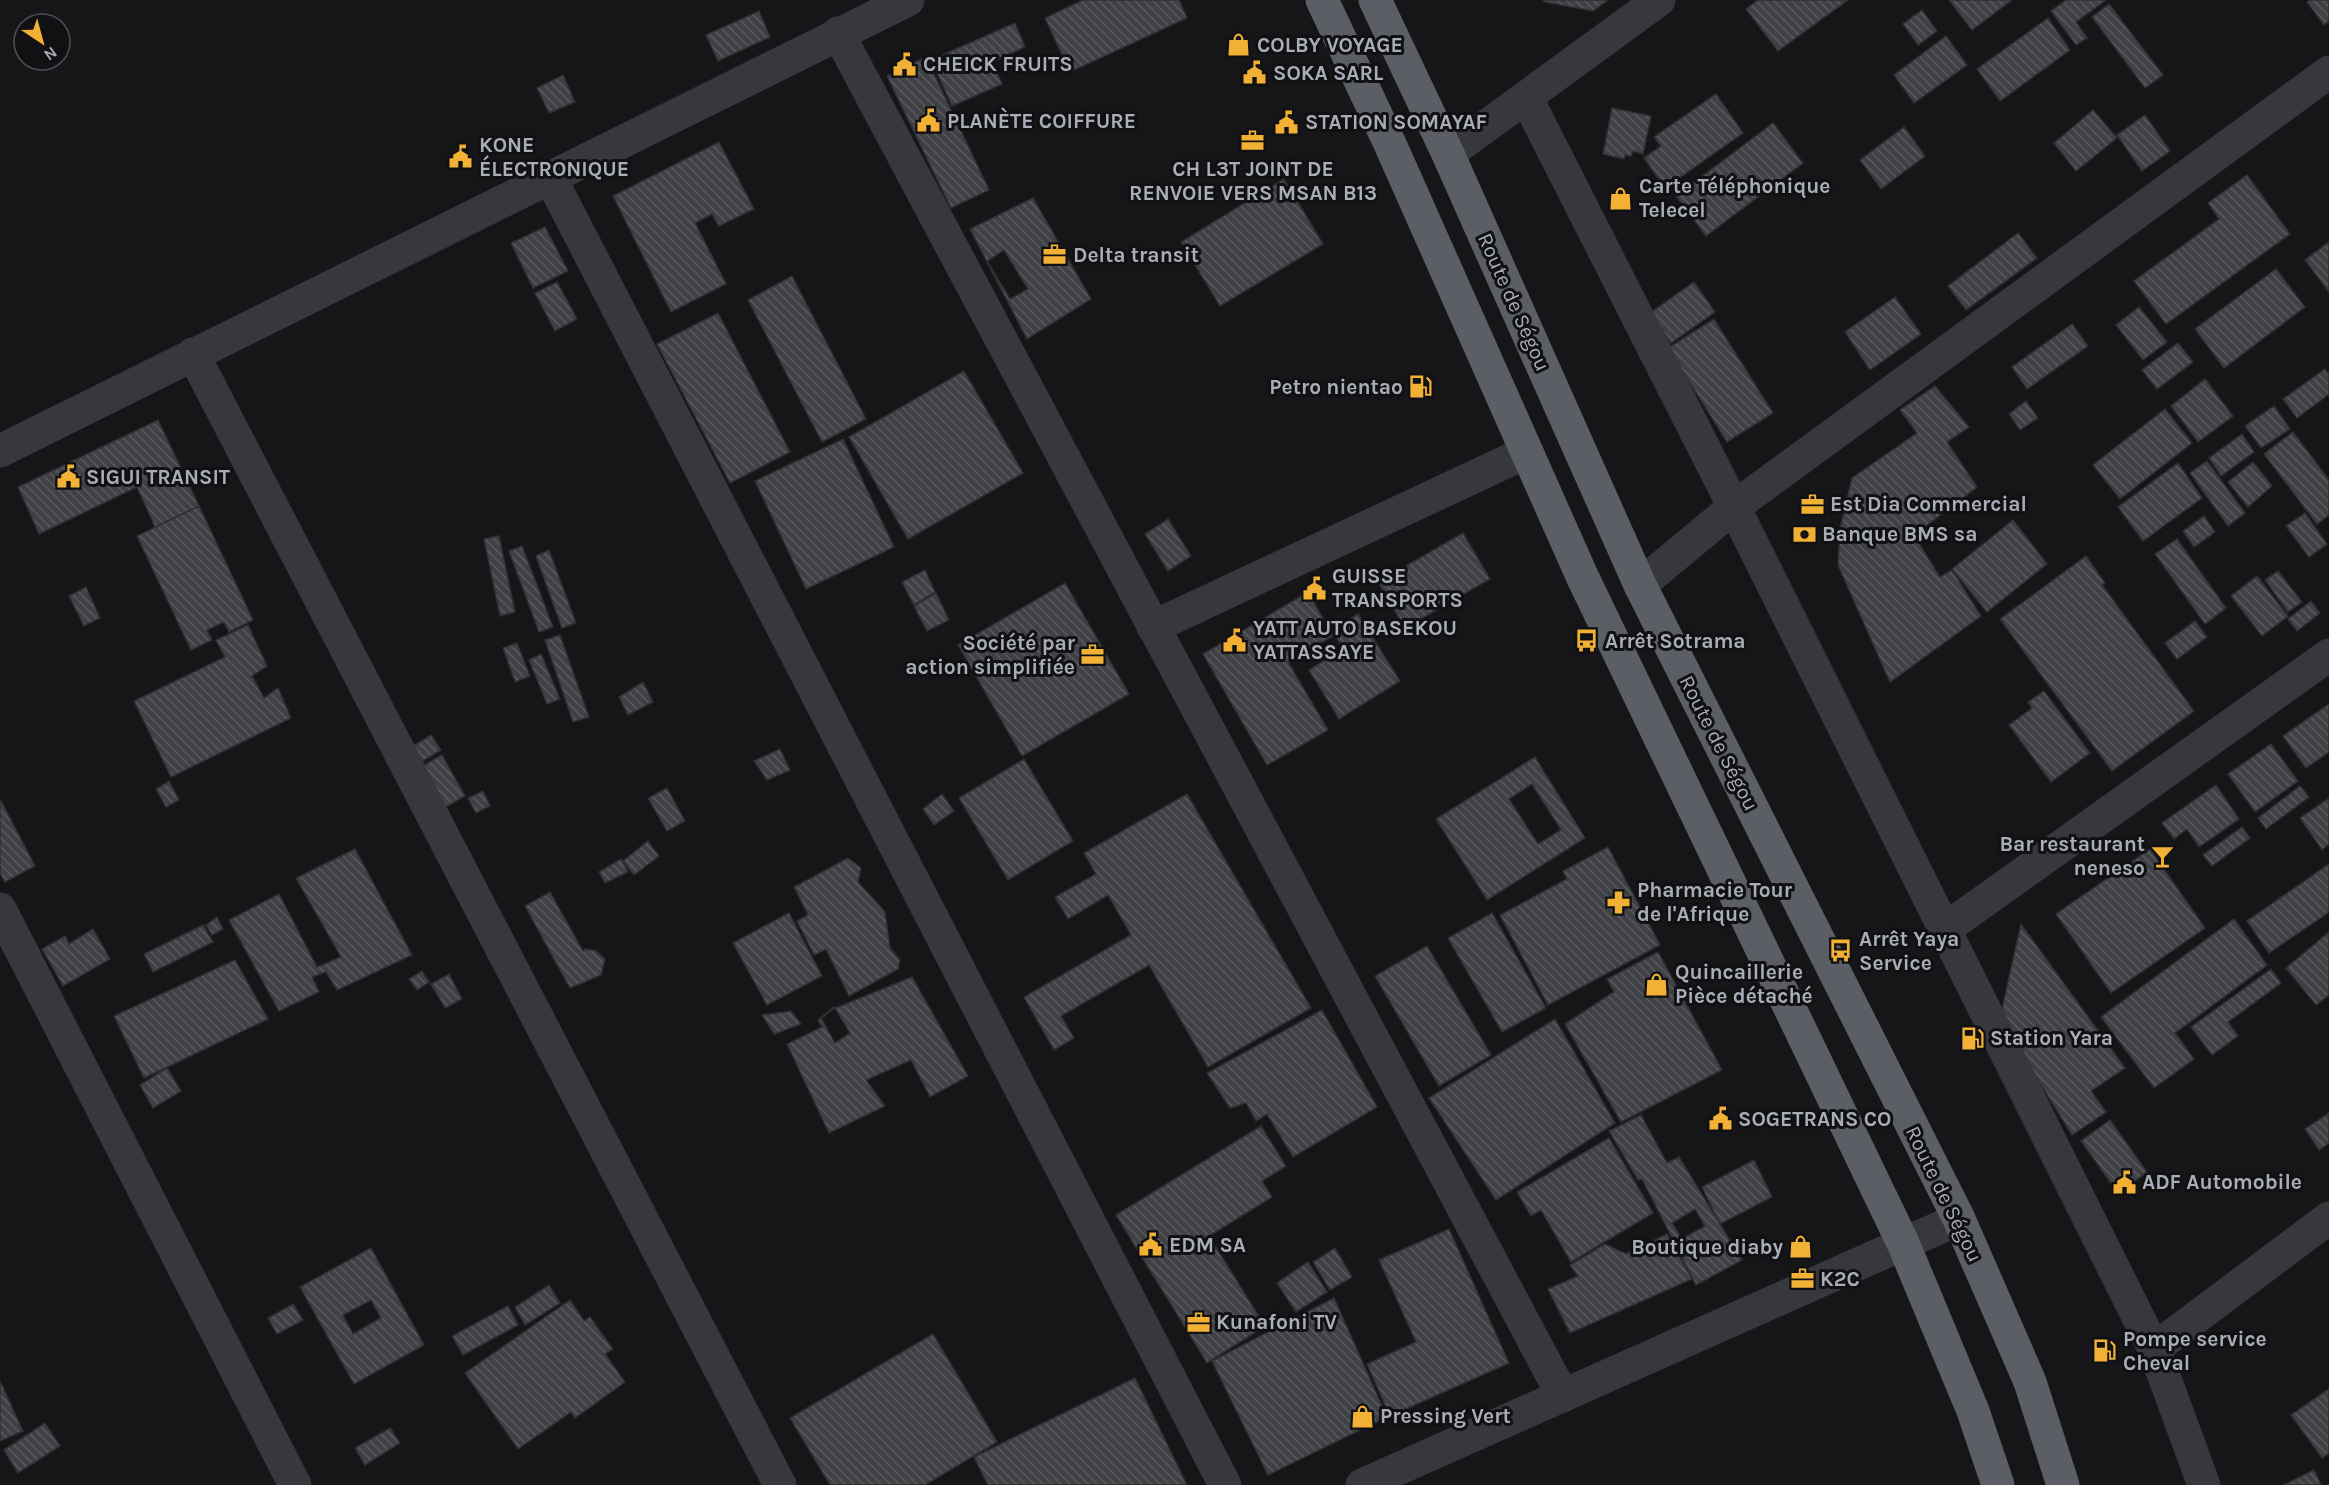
<svg xmlns="http://www.w3.org/2000/svg" width="2329" height="1485" font-family="Karla,sans-serif">
<style>
.building{fill:url(#building-back-hatch);stroke:#303034;stroke-width:1.5;fill-rule:evenodd}
.lines{fill:none;stroke-linecap:round;stroke-linejoin:round}
.minor{stroke:#37383d;stroke-width:33}
.tertiary{stroke:#37383d;stroke-width:33}
.trunk{stroke:#5b5e65;stroke-width:33}
.labels{text-anchor:middle;stroke-width:6;stroke-linejoin:round;paint-order:stroke}
.poi-label{font-size:21px;font-weight:bold;fill:#a8adb8;stroke:#111113;text-anchor:start}
.street-label{font-size:21px;fill:#a8adb8;stroke:#111113}
</style>
<defs>
<pattern id="building-back-hatch" width="6" height="6" patternUnits="userSpaceOnUse" patternTransform="scale(1.5)"><rect width="6" height="6" fill="#404145"/><path d="M-1 5l2 2M0 0l6 6M5-1l2 2" fill="none" stroke="#595a5e"/></pattern>
</defs>
<rect width="100%" height="100%" fill="#161618"/>
<g class="building">
<path d="M1083,0H1179L1187,18L1070,72L1045,18Z"/>
<path d="M1543,0H1608L1593,11L1545,2Z"/>
<path d="M1758,0H1848L1778,51L1746,9Z"/>
<path d="M1949,0H2012L1972,30Z"/>
<path d="M2066,0H2106L2076,22L2087,38L2076,45L2051,11Z"/>
<path d="M2310,0H2329V21L2324,25L2307,2Z"/>
<path d="M2109,4L2163,75L2145,88L2092,17Z"/>
<path d="M1922,10L1937,31L1918,45L1903,24Z"/>
<path d="M759,11L770,37L718,61L706,35Z"/>
<path d="M2048,18L2070,50L2000,101L1977,69Z"/>
<path d="M1015,23L1025,47L992,62L1002,84L952,106L931,60Z"/>
<path d="M1946,36L1967,65L1914,103L1894,75Z"/>
<path d="M926,57L989,190L951,208L887,76Z"/>
<path d="M563,75L575,102L549,113L537,88Z"/>
<path d="M1716,94L1743,133L1665,188L1644,158L1661,146L1654,137Z"/>
<path d="M1612,108L1651,116L1643,154L1633,151L1631,156L1625,155L1624,159L1603,154Z"/>
<path d="M2093,110L2117,138L2076,171L2054,143Z"/>
<path d="M2145,115L2170,151L2142,171L2117,135Z"/>
<path d="M1773,123L1803,163L1706,236L1676,196Z"/>
<path d="M1904,127L1925,156L1881,189L1860,160Z"/>
<path d="M719,142L754,209L719,226L712,214L695,223L726,284L671,312L613,196Z"/>
<path d="M2247,175L2290,234L2166,324L2134,281L2219,219L2208,203Z"/>
<path d="M1284,179L1323,244L1220,306L1181,242Z"/>
<path d="M1033,198L1091,299L1027,339L970,229ZM1004,250L1028,289L1010,299L987,261Z"/>
<path d="M545,227L568,271L533,288L511,243Z"/>
<path d="M2018,233L2037,258L1966,310L1948,286Z"/>
<path d="M2329,242V292L2305,260Z"/>
<path d="M2276,269L2305,307L2224,368L2195,329Z"/>
<path d="M792,276L866,419L822,442L748,300Z"/>
<path d="M557,282L577,319L555,331L535,293Z"/>
<path d="M1694,282L1715,312L1671,343L1650,313Z"/>
<path d="M1895,297L1921,334L1870,370L1845,332Z"/>
<path d="M2139,307L2167,342L2143,360L2116,325Z"/>
<path d="M718,313L790,452L730,483L657,344Z"/>
<path d="M1714,319L1773,413L1727,442L1668,348Z"/>
<path d="M2072,324L2088,346L2027,389L2012,367Z"/>
<path d="M2178,343L2193,362L2157,389L2142,370Z"/>
<path d="M2325,369L2329,375V394L2297,418L2283,399Z"/>
<path d="M964,371L1023,473L908,539L849,437Z"/>
<path d="M2205,379L2233,416L2198,442L2171,406Z"/>
<path d="M1935,386L1969,427L1947,442L1977,487L1926,526L1918,542L1940,577L1952,570L1981,616L1890,682L1838,565L1840,529L1852,478L1917,433L1900,410Z"/>
<path d="M2026,401L2038,418L2020,430L2009,414Z"/>
<path d="M2274,406L2290,429L2261,448L2245,426Z"/>
<path d="M2165,409L2192,443L2120,499L2093,465Z"/>
<path d="M158,420L199,506L155,527L137,487L39,534L18,487Z"/>
<path d="M2293,432L2329,480V515L2317,524L2264,454Z"/>
<path d="M2242,434L2254,452L2221,476L2209,458Z"/>
<path d="M843,439L894,547L806,589L755,481Z"/>
<path d="M2207,461L2245,513L2228,526L2190,473Z"/>
<path d="M2253,462L2272,486L2248,507L2228,482Z"/>
<path d="M2178,463L2202,498L2143,541L2118,507Z"/>
<path d="M199,506L253,620L229,632L224,622L207,630L212,640L191,650L137,536Z"/>
<path d="M2305,513L2327,544L2309,557L2286,526Z"/>
<path d="M2204,516L2215,532L2194,547L2183,531Z"/>
<path d="M1168,519L1191,556L1168,571L1145,534Z"/>
<path d="M2013,520L2047,564L1987,612L1952,569Z"/>
<path d="M1463,533L1490,579L1405,628L1378,582Z"/>
<path d="M499,536L515,612L500,616L484,539Z"/>
<path d="M2177,539L2226,608L2205,624L2155,554Z"/>
<path d="M522,546L553,627L539,632L509,551Z"/>
<path d="M549,550L576,623L562,628L536,556Z"/>
<path d="M2086,556L2105,583L2102,585L2194,711L2112,771L2000,619Z"/>
<path d="M925,570L935,592L914,605L902,582Z"/>
<path d="M2278,571L2302,602L2288,612L2265,580Z"/>
<path d="M2257,576L2288,616L2262,636L2231,596Z"/>
<path d="M1065,583L1129,694L1022,756L958,645Z"/>
<path d="M86,587L100,618L84,626L69,596Z"/>
<path d="M1308,592L1333,636L1288,662L1328,730L1267,765L1203,654Z"/>
<path d="M936,593L949,620L927,631L914,606Z"/>
<path d="M2311,601L2320,613L2297,631L2288,619Z"/>
<path d="M1358,614L1400,681L1339,719L1309,670L1343,649L1332,630Z"/>
<path d="M2195,621L2207,637L2177,659L2165,643Z"/>
<path d="M248,625L267,666L252,676L264,698L278,688L291,718L171,777L134,701L225,657L216,640Z"/>
<path d="M560,635L589,717L573,722L545,640Z"/>
<path d="M517,643L530,676L515,682L503,648Z"/>
<path d="M541,654L560,699L547,704L529,660Z"/>
<path d="M643,682L653,702L628,715L619,697Z"/>
<path d="M2044,691L2090,753L2051,782L2009,725L2032,708L2028,702Z"/>
<path d="M2329,704V752L2306,768L2283,736Z"/>
<path d="M431,735L441,750L421,762L412,747Z"/>
<path d="M2271,744L2298,781L2255,812L2228,774Z"/>
<path d="M780,749L790,770L767,780L754,761Z"/>
<path d="M442,755L465,796L442,809L419,768Z"/>
<path d="M1535,757L1585,838L1487,900L1436,819ZM1532,784L1561,830L1538,844L1509,799Z"/>
<path d="M1024,759L1073,841L1008,880L959,798Z"/>
<path d="M169,781L179,800L166,807L156,789Z"/>
<path d="M2216,785L2239,819L2199,847L2187,829L2174,839L2162,823Z"/>
<path d="M2300,786L2309,797L2266,829L2258,818Z"/>
<path d="M667,788L685,821L667,831L648,798Z"/>
<path d="M483,791L490,806L476,813L468,798Z"/>
<path d="M942,794L954,811L934,825L923,809Z"/>
<path d="M1187,794L1311,1008L1208,1067L1149,965L1061,1016L1074,1038L1054,1050L1024,997L1131,935L1108,895L1068,919L1055,897L1096,874L1084,853Z"/>
<path d="M2329,798V844L2322,850L2300,818Z"/>
<path d="M0,799L35,866L5,882L0,873Z"/>
<path d="M2242,827L2250,838L2212,866L2203,855Z"/>
<path d="M648,841L659,856L634,875L623,861Z"/>
<path d="M1608,847L1660,945L1548,1005L1500,915L1567,879L1563,871Z"/>
<path d="M355,849L412,955L337,990L326,972L312,977L319,992L279,1011L229,920L279,894L317,967L341,957L296,878Z"/>
<path d="M2150,849L2205,928L2111,993L2056,914Z"/>
<path d="M848,858L861,868L858,882L885,912L890,948L900,960L898,969L849,996L826,949L814,955L797,921L808,915L794,887Z"/>
<path d="M621,859L628,872L605,883L599,872Z"/>
<path d="M2329,864V912L2269,953L2247,921Z"/>
<path d="M550,892L583,951L586,949L596,951L605,959L601,975L570,988L525,906Z"/>
<path d="M789,913L822,976L767,1005L733,943Z"/>
<path d="M1492,913L1546,1008L1502,1032L1448,938Z"/>
<path d="M217,917L223,929L212,935L206,925Z"/>
<path d="M2234,919L2267,965L2175,1033L2194,1059L2154,1088L2101,1017Z"/>
<path d="M2021,924L2125,1068L2091,1091L2106,1112L2072,1135L2000,1018Z"/>
<path d="M203,925L213,942L153,972L144,954Z"/>
<path d="M93,929L110,959L63,986L42,949L65,936L69,944Z"/>
<path d="M2329,932V995L2316,1005L2286,968Z"/>
<path d="M1427,946L1491,1055L1439,1086L1375,976Z"/>
<path d="M1658,952L1722,1070L1621,1122L1565,1024L1614,992L1607,979Z"/>
<path d="M235,960L268,1019L144,1078L114,1016Z"/>
<path d="M2271,969L2281,983L2228,1022L2238,1036L2212,1055L2191,1027Z"/>
<path d="M422,971L429,982L417,990L409,979Z"/>
<path d="M449,974L462,999L445,1008L431,984Z"/>
<path d="M912,977L968,1076L930,1097L911,1060L866,1080L885,1106L829,1133L787,1044L822,1027L818,1020L834,1007L836,1008ZM835,1008L850,1033L835,1043L821,1018Z"/>
<path d="M1322,1010L1377,1107L1293,1157L1267,1114L1256,1121L1246,1103L1230,1108L1207,1073Z"/>
<path d="M791,1011L801,1024L774,1034L762,1015Z"/>
<path d="M1555,1019L1615,1123L1496,1200L1429,1098Z"/>
<path d="M167,1068L181,1091L153,1108L140,1085Z"/>
<path d="M2329,1113V1143L2319,1150L2305,1129Z"/>
<path d="M1641,1115L1667,1163L1679,1157L1742,1260L1696,1285L1642,1179L1638,1180L1609,1131ZM1695,1209L1705,1226L1682,1239L1672,1223Z"/>
<path d="M2110,1120L2147,1172L2118,1193L2081,1141Z"/>
<path d="M1261,1126L1286,1166L1262,1181L1272,1197L1209,1236L1265,1326L1207,1363L1116,1215Z"/>
<path d="M1609,1138L1653,1213L1571,1262L1541,1210L1531,1216L1517,1192Z"/>
<path d="M1754,1160L1772,1197L1720,1224L1702,1187Z"/>
<path d="M1449,1229L1509,1363L1390,1416L1367,1364L1416,1342L1379,1260Z"/>
<path d="M1667,1234L1692,1279L1570,1333L1548,1289L1578,1276L1570,1265L1605,1244L1626,1254Z"/>
<path d="M371,1248L424,1345L354,1384L300,1287ZM371,1300L381,1318L353,1334L343,1315Z"/>
<path d="M1335,1248L1352,1277L1330,1290L1313,1262Z"/>
<path d="M1308,1262L1327,1292L1296,1312L1277,1283Z"/>
<path d="M549,1285L560,1303L525,1325L515,1307Z"/>
<path d="M1334,1298L1387,1417L1268,1475L1212,1361Z"/>
<path d="M570,1300L584,1321L590,1317L613,1349L605,1354L625,1382L575,1418L571,1412L518,1449L465,1373Z"/>
<path d="M293,1304L303,1320L277,1334L268,1318Z"/>
<path d="M508,1306L518,1325L463,1355L452,1336Z"/>
<path d="M933,1334L997,1442L925,1485H830L790,1418Z"/>
<path d="M1135,1378L1187,1485H988L974,1457Z"/>
<path d="M0,1381L23,1431L0,1441Z"/>
<path d="M2329,1389V1453L2322,1458L2291,1415Z"/>
<path d="M45,1423L60,1446L18,1473L4,1450Z"/>
<path d="M390,1428L400,1443L365,1465L355,1448Z"/>
<path d="M2314,1470L2321,1485H2283Z"/>
</g>
<g class="lines">
<g class="minor">
<path d="M838,33L1563,1396"/>
<path d="M1526,97L1734,507L2154,1349L2204,1485"/>
<path d="M1448,154L1659,0"/>
<path d="M550,177L1225,1485"/>
<path d="M193,354L780,1485"/>
<path d="M0,451L908,0"/>
<path d="M1640,585L1734,507L2329,72"/>
<path d="M1153,627L1527,452"/>
<path d="M0,909L295,1485"/>
<path d="M1945,929L2329,655"/>
<path d="M2154,1349L2329,1218"/>
</g>
<path class="tertiary" d="M1362,1485L1959,1219"/>
<g class="trunk">
<path d="M1322,0L1390,144L1582,576L1903,1243L1973,1411L1998,1485"/>
<path d="M1375,0L1448,154L1640,585L1959,1219L2030,1382L2063,1485"/>
</g>
</g>
<defs>
<symbol id="shop-bare" viewBox="-9 -9 18 18"><path d="M-5-2.5h2.3a2.7 3.5 0 0 1 5.4 0H5L5.5 6h-11ZM-1.5-2.5h3a1.5 2.3 0 0 0-3 0Z" fill="#f2b134" stroke="#111113" stroke-width="2.5" paint-order="stroke"/></symbol>
<symbol id="civic-bare" viewBox="-9 -9 18 18"><path d="M-.6-6.5H3V-4.5H.6V-3L4-1V1h2V6H-6V1h2V-1L-.6-3ZM-1.2 2.5V6h2.4V2.5Z" fill="#f2b134" stroke="#111113" stroke-width="2.5" paint-order="stroke"/></symbol>
<symbol id="office-bare" viewBox="-9 -9 18 18"><path d="M-6-3h4V-5.5h4V-3h4V5H-6ZM-1-4.5V-3h2v-1.5ZM-6 0V1H6V0Z" fill="#f2b134" stroke="#111113" stroke-width="2.5" paint-order="stroke"/></symbol>
<symbol id="fuel-bare" viewBox="-9 -9 18 18"><path d="M-5.5-6h7V0h2V4h1.3V-2.5L3-4.5l.8-.8L6-3V5H2.5V1h-1V6h-7ZM-4.2-4.7v3.2H.2V-4.7Z" fill="#f2b134" stroke="#111113" stroke-width="2.5" paint-order="stroke"/></symbol>
<symbol id="bank-bare" viewBox="-9 -9 18 18"><path d="M-6-4H6V4H-6ZM0-2.3a2.3 2.3 0 1 0 0 4.6a2.3 2.3 0 1 0 0-4.6Z" fill="#f2b134" stroke="#111113" stroke-width="2.5" paint-order="stroke"/></symbol>
<symbol id="bus-bare" viewBox="-9 -9 18 18"><path d="M-5-6H5V4H4V6H2V4H-2V6H-4V4H-5ZM-3.5-4V0h7V-4ZM-3.5 1.2v1.5H-2V1.2ZM2 1.2v1.5H3.5V1.2Z" fill="#f2b134" stroke="#111113" stroke-width="2.5" paint-order="stroke"/></symbol>
<symbol id="bar-bare" viewBox="-9 -9 18 18"><path d="M-6-5H6L.8 .8V4.5H3.5V6h-7V4.5H-.8V.8Z" fill="#f2b134" stroke="#111113" stroke-width="2.5" paint-order="stroke"/></symbol>
<symbol id="pharmacy-bare" viewBox="-9 -9 18 18"><path d="M-2-6h4v4h4v4h-4v4h-4v-4h-4v-4h4Z" fill="#f2b134" stroke="#111113" stroke-width="2.5" paint-order="stroke"/></symbol>
</defs>
<g fill-rule="evenodd">
<use href="#shop-bare" x="1222" y="28" width="33" height="33"/>
<use href="#civic-bare" x="888" y="48" width="33" height="33"/>
<use href="#civic-bare" x="1238" y="56" width="33" height="33"/>
<use href="#civic-bare" x="912" y="104" width="33" height="33"/>
<use href="#civic-bare" x="1270" y="106" width="33" height="33"/>
<use href="#office-bare" x="1236" y="124" width="33" height="33"/>
<use href="#civic-bare" x="444" y="140" width="33" height="33"/>
<use href="#shop-bare" x="1604" y="182" width="33" height="33"/>
<use href="#office-bare" x="1038" y="238" width="33" height="33"/>
<use href="#fuel-bare" x="1404" y="370" width="33" height="33"/>
<use href="#civic-bare" x="52" y="460" width="33" height="33"/>
<use href="#office-bare" x="1796" y="488" width="33" height="33"/>
<use href="#bank-bare" x="1788" y="518" width="33" height="33"/>
<use href="#civic-bare" x="1298" y="572" width="33" height="33"/>
<use href="#civic-bare" x="1218" y="624" width="33" height="33"/>
<use href="#bus-bare" x="1570" y="624" width="33" height="33"/>
<use href="#office-bare" x="1076" y="638" width="33" height="33"/>
<use href="#bar-bare" x="2146" y="840" width="33" height="33"/>
<use href="#pharmacy-bare" x="1602" y="886" width="33" height="33"/>
<use href="#bus-bare" x="1824" y="934" width="33" height="33"/>
<use href="#shop-bare" x="1640" y="968" width="33" height="33"/>
<use href="#fuel-bare" x="1956" y="1022" width="33" height="33"/>
<use href="#civic-bare" x="1704" y="1102" width="33" height="33"/>
<use href="#civic-bare" x="2108" y="1166" width="33" height="33"/>
<use href="#civic-bare" x="1134" y="1228" width="33" height="33"/>
<use href="#shop-bare" x="1784" y="1230" width="33" height="33"/>
<use href="#office-bare" x="1786" y="1262" width="33" height="33"/>
<use href="#office-bare" x="1182" y="1306" width="33" height="33"/>
<use href="#fuel-bare" x="2088" y="1334" width="33" height="33"/>
<use href="#shop-bare" x="1346" y="1400" width="33" height="33"/>
</g>
<g class="labels">
<g class="poi-label">
<text x="1257" y="52">COLBY VOYAGE</text>
<text x="923" y="71">CHEICK FRUITS</text>
<text x="1273" y="80">SOKA SARL</text>
<text x="947" y="128">PLANÈTE COIFFURE</text>
<text x="1305" y="129">STATION SOMAYAF</text>
<text x="479" y="152">KONE<tspan x="479" dy="24">ÉLECTRONIQUE</tspan></text>
<text x="1253" y="176" text-anchor="middle">CH L3T JOINT DE<tspan x="1253" dy="24">RENVOIE VERS MSAN B13</tspan></text>
<text x="1639" y="193">Carte Téléphonique<tspan x="1639" dy="24">Telecel</tspan></text>
<text x="1073" y="262">Delta transit</text>
<text x="1403" y="394" text-anchor="end">Petro nientao</text>
<text x="86" y="484">SIGUI TRANSIT</text>
<text x="1830" y="511">Est Dia Commercial</text>
<text x="1822" y="541">Banque BMS sa</text>
<text x="1332" y="583">GUISSE<tspan x="1332" dy="24">TRANSPORTS</tspan></text>
<text x="1253" y="635">YATT AUTO BASEKOU<tspan x="1253" dy="24">YATTASSAYE</tspan></text>
<text x="1605" y="648">Arrêt Sotrama</text>
<text x="1075" y="650" text-anchor="end">Société par<tspan x="1075" dy="24">action simplifiée</tspan></text>
<text x="2145" y="851" text-anchor="end">Bar restaurant<tspan x="2145" dy="24">neneso</tspan></text>
<text x="1637" y="897">Pharmacie Tour<tspan x="1637" dy="24">de l'Afrique</tspan></text>
<text x="1859" y="946">Arrêt Yaya<tspan x="1859" dy="24">Service</tspan></text>
<text x="1675" y="979">Quincaillerie<tspan x="1675" dy="24">Pièce détaché</tspan></text>
<text x="1990" y="1045">Station Yara</text>
<text x="1738" y="1126">SOGETRANS CO</text>
<text x="2142" y="1189">ADF Automobile</text>
<text x="1169" y="1252">EDM SA</text>
<text x="1783" y="1254" text-anchor="end">Boutique diaby</text>
<text x="1820" y="1286">K2C</text>
<text x="1216" y="1329">Kunafoni TV</text>
<text x="2123" y="1346">Pompe service<tspan x="2123" dy="24">Cheval</tspan></text>
<text x="1380" y="1423">Pressing Vert</text>
</g>
<g class="street-label">
<text transform="translate(1514 302) rotate(66)" y="7">Route de Ségou</text>
<text transform="translate(1719 743) rotate(63)" y="7">Route de Ségou</text>
<text transform="translate(1944 1194) rotate(64)" y="7">Route de Ségou</text>
</g>
</g>
<g transform="translate(42 42) rotate(144)"><circle r="28" fill="#111113" stroke="#4d4f55" stroke-width="1.5"/>
<path d="M0-4.5L10 22L0 15L-10 22Z" fill="#f2b134"/>
<text y="-9" font-size="16" font-weight="bold" text-anchor="middle" fill="#a8adb8">N</text>
</g>
</svg>
